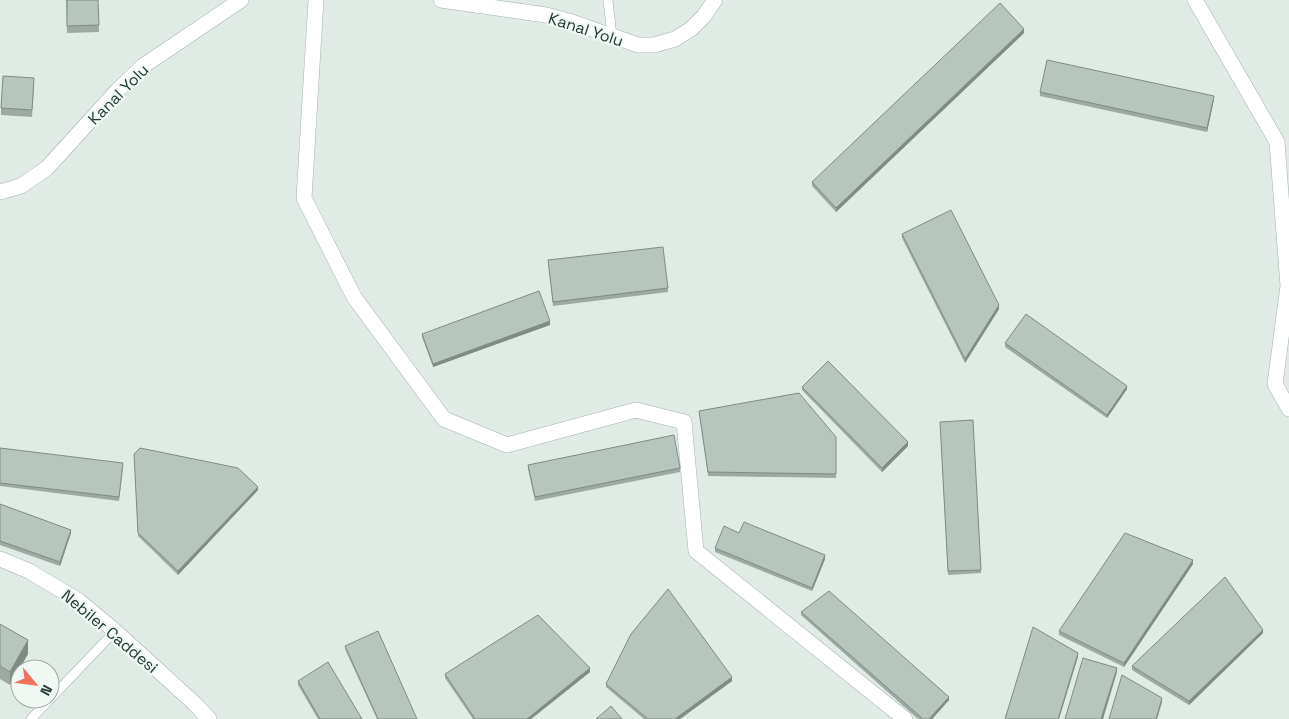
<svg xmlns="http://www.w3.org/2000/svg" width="1289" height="719" font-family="'Space Grotesk',sans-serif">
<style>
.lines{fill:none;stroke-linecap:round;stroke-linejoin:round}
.service-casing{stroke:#a3b3ac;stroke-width:10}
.minor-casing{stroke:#a3b3ac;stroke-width:16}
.tertiary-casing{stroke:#a3b3ac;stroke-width:16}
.service{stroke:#fff;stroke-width:9}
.minor{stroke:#fff;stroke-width:15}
.tertiary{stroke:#fff;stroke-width:15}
.wall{fill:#9daaa3}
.shaded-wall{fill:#7f8b85}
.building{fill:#b6c6be;stroke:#7f8b85}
.labels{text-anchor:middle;stroke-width:4.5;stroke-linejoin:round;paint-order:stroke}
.street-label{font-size:16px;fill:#213b32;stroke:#f1f8f4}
</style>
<rect width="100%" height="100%" fill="#e0ebe5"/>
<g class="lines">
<defs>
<g id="service">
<path d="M608,0L612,37"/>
<path d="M31,719L115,631"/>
</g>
<g id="minor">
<path d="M316,0L304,198L354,297L444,419L507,445L636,410L684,422L696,551L905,719"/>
<path d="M441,0L546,15L572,22L638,45H654L675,39L691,29L704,16L715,0"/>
<path d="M1195,0L1277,142L1288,286L1275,384L1289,409"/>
<path d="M0,192L21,186L47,168L117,91L143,66L241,0"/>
</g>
<path id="tertiary" d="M0,559L29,571L79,601L115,631L194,703L209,719"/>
</defs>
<use href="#service" class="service-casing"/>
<use href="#minor" class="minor-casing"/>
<use href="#tertiary" class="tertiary-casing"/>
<use href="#service" class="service"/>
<use href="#minor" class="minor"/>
<use href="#tertiary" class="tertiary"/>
</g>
<g class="wall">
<path d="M66,0H98L99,32L67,33Z"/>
<path d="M1024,33L836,212L812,186V182Z"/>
<path d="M34,85L32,117L1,115V108Z"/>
<path d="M1040,92L1214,99L1207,132L1040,96Z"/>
<path d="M902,234L999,309L965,363L902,238Z"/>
<path d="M548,260L668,288V292L553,306Z"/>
<path d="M550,325L433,367L422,337V334Z"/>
<path d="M1005,343L1127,389L1107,418L1005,347Z"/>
<path d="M802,387L908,446L882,472L802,390Z"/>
<path d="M699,411L836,437V478L708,476Z"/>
<path d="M973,420L981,573L948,575L940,422Z"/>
<path d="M0,448L123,467L119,501L0,486Z"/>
<path d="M134,454L258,490L178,575L138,536Z"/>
<path d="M528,465L680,468V472L535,501L528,469Z"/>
<path d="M0,504L71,533L60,566L0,545Z"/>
<path d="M739,533L825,559L812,591L715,552V548Z"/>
<path d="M1193,564L1124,667L1059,635V631Z"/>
<path d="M801,612L949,700L932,719H918L801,615Z"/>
<path d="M0,624L28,654L10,685L0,679Z"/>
<path d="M1263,633L1189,705L1132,670V666Z"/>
<path d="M345,646L417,719H377L345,649Z"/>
<path d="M590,672L531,719H473L445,678V674Z"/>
<path d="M298,681L362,719H318L298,685Z"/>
<path d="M732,681L680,719H644L606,687V684Z"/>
</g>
<g class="shaded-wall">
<path d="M1024,29V33L836,212V208Z"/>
<path d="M1214,96V99L1207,132V128Z"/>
<path d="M999,305V309L965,363V359Z"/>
<path d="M550,321V325L433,367V364Z"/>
<path d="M1127,386V389L1107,418V415Z"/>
<path d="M908,442V446L882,472V468Z"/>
<path d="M258,487V490L178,575V571Z"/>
<path d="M71,530V533L60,566V562Z"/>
<path d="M825,555V559L812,591V588Z"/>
<path d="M1193,560V564L1124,667V663Z"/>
<path d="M1263,630V633L1189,705V701Z"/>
<path d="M28,640V654L10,685V672Z"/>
<path d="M1078,653V657L1059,719H1058Z"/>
<path d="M590,668V672L531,719H527Z"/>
<path d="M1117,668V672L1103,719H1101Z"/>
<path d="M732,677V681L680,719H675Z"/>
<path d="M949,697V700L932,719H929Z"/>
<path d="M1162,698V702L1157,719H1156Z"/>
</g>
<g class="building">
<path d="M67,0H98L99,25L67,26Z"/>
<path d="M1000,3L1024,29L836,208L812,182Z"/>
<path d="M1047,60L1214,96L1207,128L1040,92Z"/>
<path d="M3,76L34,78L32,110L1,108Z"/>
<path d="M951,210L999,305L965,359L902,234Z"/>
<path d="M663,247L668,288L553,302L548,260Z"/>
<path d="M539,291L550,321L433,364L422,334Z"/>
<path d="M1026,314L1127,386L1107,415L1005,343Z"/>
<path d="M828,361L908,442L882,468L802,387Z"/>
<path d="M799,393L836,437V474L708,472L699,411Z"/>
<path d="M973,420L981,570L948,571L940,422Z"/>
<path d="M674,435L680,468L535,497L528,465Z"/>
<path d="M0,448L123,463L119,497L0,483Z"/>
<path d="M140,448L238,468L258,487L178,571L138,533L134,454Z"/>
<path d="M0,504L71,530L60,562L0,541Z"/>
<path d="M744,522L825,555L812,588L715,548L724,526L739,533Z"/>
<path d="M1125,533L1193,560L1124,663L1059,631Z"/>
<path d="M1225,577L1263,630L1189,701L1132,666Z"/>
<path d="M668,589L732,677L675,719H648L606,684L631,634Z"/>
<path d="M829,591L949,697L929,719H923L801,612Z"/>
<path d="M538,615L590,668L527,719H475L445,674Z"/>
<path d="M0,624L28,640L10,672L0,666Z"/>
<path d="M1033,627L1078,653L1058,719H1005Z"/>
<path d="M378,631L417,719H378L345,646Z"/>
<path d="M1083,658L1117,668L1101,719H1065Z"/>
<path d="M328,662L362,719H320L298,681Z"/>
<path d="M1122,675L1162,698L1156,719H1109Z"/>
<path d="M611,706L622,719H596Z"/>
</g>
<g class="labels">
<g class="street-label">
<text transform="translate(586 29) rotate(18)" y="6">Kanal Yolu</text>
<text transform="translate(118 94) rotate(-45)" y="6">Kanal Yolu</text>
<text transform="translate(110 631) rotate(40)" y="6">Nebiler Caddesi</text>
</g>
</g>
<g transform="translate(35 684) rotate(119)"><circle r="24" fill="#f1f8f4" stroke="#9eaca6"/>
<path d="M0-4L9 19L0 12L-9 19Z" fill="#f07159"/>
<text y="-8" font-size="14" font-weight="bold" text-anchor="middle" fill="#213b32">N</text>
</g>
</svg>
